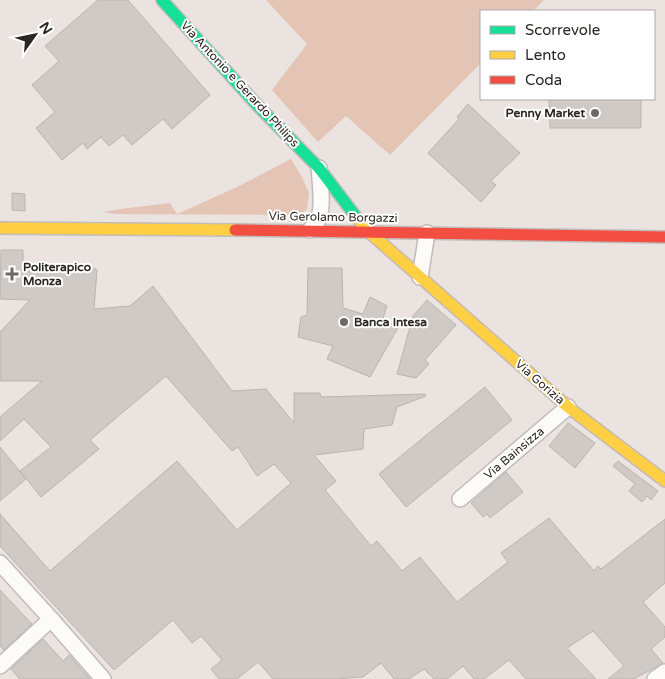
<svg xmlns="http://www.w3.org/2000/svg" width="665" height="679" font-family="'Varela Round',sans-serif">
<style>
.grass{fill:#e4c5b5}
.building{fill:#d0cac6;stroke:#bab4b0}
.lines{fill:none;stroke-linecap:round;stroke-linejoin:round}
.street-casing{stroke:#c2bbb8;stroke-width:18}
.fast-casing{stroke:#c2bbb8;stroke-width:14}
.slow-casing{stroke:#c2bbb8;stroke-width:14}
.jam-casing{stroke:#c2bbb8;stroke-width:14}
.street{stroke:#fcfbfa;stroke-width:15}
.fast{stroke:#16e098;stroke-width:11}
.slow{stroke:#ffcf43;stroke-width:11}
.jam{stroke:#f24e42;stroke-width:11}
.poi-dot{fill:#6f6865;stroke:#fff;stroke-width:2}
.labels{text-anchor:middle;stroke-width:4;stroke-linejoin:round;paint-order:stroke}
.street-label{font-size:12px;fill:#2c2623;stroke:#fff}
.poi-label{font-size:12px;font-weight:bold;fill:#2c2623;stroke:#fff;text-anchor:start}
</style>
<rect width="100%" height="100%" fill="#ebe3df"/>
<g class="grass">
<path d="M266,0H544L533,11H481V63L390,155L346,116L318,142L272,90L307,44Z"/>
<path d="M291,159L302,177L309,193L307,209L299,215L114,214L104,212L120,209L170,203L177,214L237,187Z"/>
</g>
<g class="building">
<path d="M98,0H128L210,95L172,129L163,119L132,145L123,135L109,146L101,137L87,149L83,143L62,160L36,128L55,112L32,85L59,61L45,46Z"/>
<path d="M549,99H641V128H550Z"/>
<path d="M468,104L520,153L491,181L496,185L481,202L428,153L459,119L457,117Z"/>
<path d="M12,193L25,194V211L12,210Z"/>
<path d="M1,250H23V272L39,265H87L97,270L94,309L130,306L153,286L232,391L266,389L294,423V393H320L321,397L425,394L426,396L397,407L392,425L364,429L363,449L314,455L336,481L325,490L371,546L377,541L402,571L420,557L457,602L508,562L501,553L549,518L594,571L598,566L601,569L665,519V583L643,602L665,627V637L651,649L663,663L634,679H608L624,666L593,631L567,648L596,679H526L509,660L484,679H474L463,666L447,679H434L424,669L409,679H394L381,663L363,677L335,679H273L258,662L237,679H219L211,669L222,660L201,636L192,643L173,620L114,670L0,546V514L50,571L177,461L237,530L291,483L274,464L257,476L238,447L232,451L166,376L90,440L99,449L41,497L20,471L51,447L24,419L0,441V417L42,381H0V332L30,300L0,299Z"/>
<path d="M308,268H342L343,308L363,314L370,297L387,306L382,321L399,326L370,377L327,359L333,346L298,337L301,317L307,315Z"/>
<path d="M427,300L456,325L425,360L429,364L416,378L397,374L413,316Z"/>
<path d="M485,387L512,420L406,507L379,474Z"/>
<path d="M568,423L595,443L575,468L549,446Z"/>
<path d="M0,447L26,479L0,501Z"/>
<path d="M618,461L658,491L651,500L647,496L642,502L629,491L635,484L613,466Z"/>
<path d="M506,472L523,492L490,518L487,514L483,517L471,503Z"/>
<path d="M0,590L32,624L4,650L0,646Z"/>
<path d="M43,639L63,661L69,655L90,679H20L11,669Z"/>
</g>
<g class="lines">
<defs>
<g id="street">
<path d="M310,230C313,227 316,224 318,220C324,208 320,182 319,168"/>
<path d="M420,277L427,233"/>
<path d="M460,499L568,407"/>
<path d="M0,563L51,619L103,679"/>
<path d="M0,666L51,619"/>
<path d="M655,679L665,672"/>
</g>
<path id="fast" d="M162,0L258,106L319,168L360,222"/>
<g id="slow">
<path d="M360,222L369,232L568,407L665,481"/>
<path d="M0,228L235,230"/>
</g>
<path id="jam" d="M235,230L665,237"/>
</defs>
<use href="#street" class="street-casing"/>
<use href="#fast" class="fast-casing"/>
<use href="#slow" class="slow-casing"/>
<use href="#jam" class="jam-casing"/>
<use href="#street" class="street"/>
<use href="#fast" class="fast"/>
<use href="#slow" class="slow"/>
<use href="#jam" class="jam"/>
</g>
<g class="poi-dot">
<circle cx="595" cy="113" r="5"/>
<path d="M9.5 266.5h5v5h5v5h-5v5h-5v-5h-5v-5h5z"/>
<circle cx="344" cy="322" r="5"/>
</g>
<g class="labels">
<g class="street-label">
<text transform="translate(240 84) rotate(47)" y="4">Via Antonio e Gerardo Philips</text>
<text transform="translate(333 217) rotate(1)" y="4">Via Gerolamo Borgazzi</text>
<text transform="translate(540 382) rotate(41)" y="4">Via Gorizia</text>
<text transform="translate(514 453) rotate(-40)" y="4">Via Bainsizza</text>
</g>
<g class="poi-label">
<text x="585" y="117" text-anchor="end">Penny Market</text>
<text x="23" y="271">Politerapico<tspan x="23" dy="14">Monza</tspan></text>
<text x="354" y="326">Banca Intesa</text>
</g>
</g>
<rect x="480" y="10" width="175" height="90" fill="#ffffff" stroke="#aba8a7"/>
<rect x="490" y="26" width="25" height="8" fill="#16e098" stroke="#aba8a7"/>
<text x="525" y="35" font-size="15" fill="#2c2623">Scorrevole</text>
<rect x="490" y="51" width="25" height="8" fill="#ffcf43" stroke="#aba8a7"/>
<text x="525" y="60" font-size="15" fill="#2c2623">Lento</text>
<rect x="490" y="76" width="25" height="8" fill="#f24e42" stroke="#aba8a7"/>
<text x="525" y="85" font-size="15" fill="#2c2623">Coda</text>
<g transform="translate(35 35) rotate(57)" stroke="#ffffff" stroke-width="4" paint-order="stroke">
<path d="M0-4L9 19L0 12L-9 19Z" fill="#2c2623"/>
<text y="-8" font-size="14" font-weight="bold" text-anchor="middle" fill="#2c2623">N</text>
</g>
</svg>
